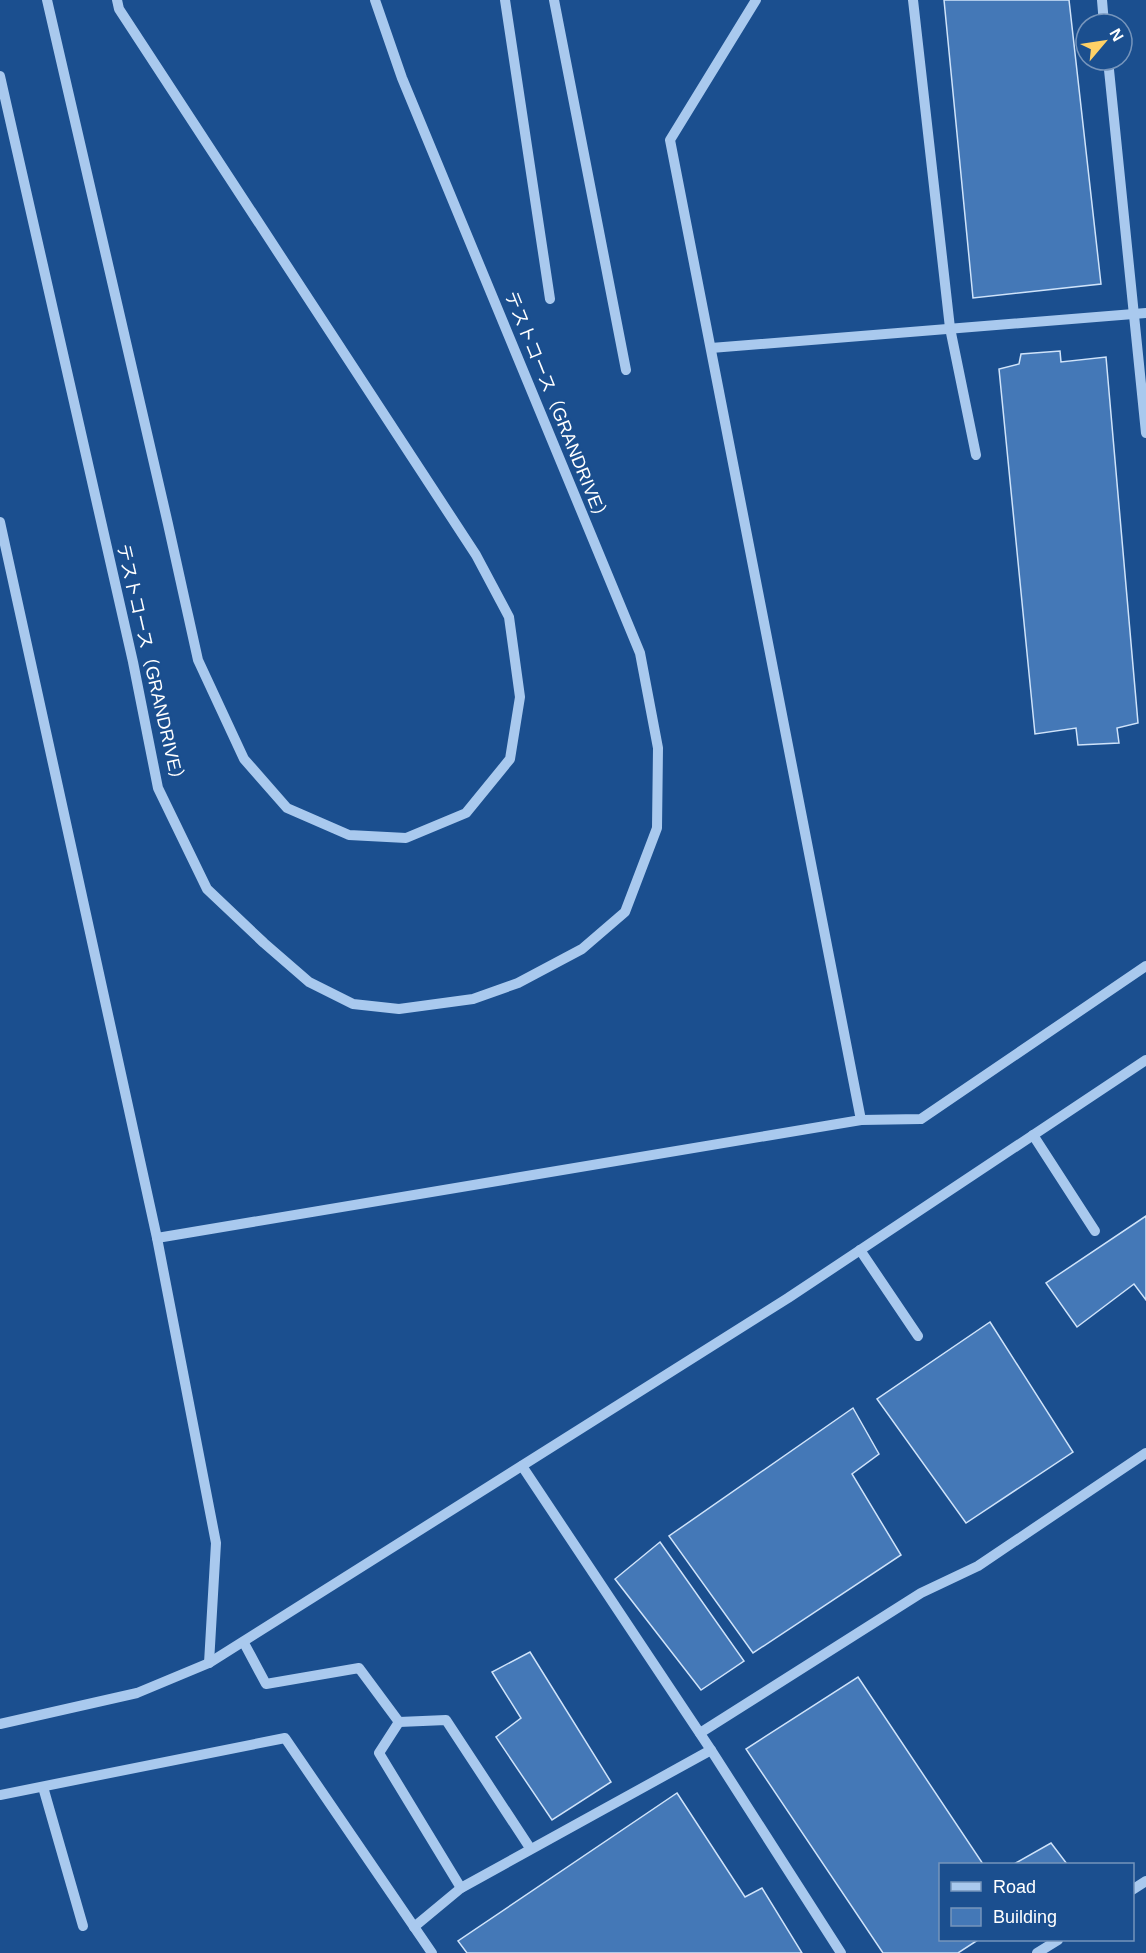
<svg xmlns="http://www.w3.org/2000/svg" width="1146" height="1953" font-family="Helvetica,'Noto Sans JP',sans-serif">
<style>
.building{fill:#4478b7;stroke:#cfe3fa;stroke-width:1.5}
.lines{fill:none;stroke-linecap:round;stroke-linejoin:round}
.minor{stroke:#a9c9ee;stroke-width:10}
.labels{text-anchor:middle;stroke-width:4.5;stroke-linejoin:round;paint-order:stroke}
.street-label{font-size:18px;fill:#fff;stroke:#1b4f8f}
</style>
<rect width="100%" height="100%" fill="#1b4f8f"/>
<g class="building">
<path d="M944,0H1069L1101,284L973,298Z"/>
<path d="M1060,351L1061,362L1106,357L1138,723L1117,728L1119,743L1078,745L1076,728L1035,734L999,369L1019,364L1021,354Z"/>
<path d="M1146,1216V1300L1134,1284L1077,1327L1046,1283Z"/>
<path d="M990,1322L1073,1452L966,1523L877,1399Z"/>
<path d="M853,1408L879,1454L852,1474L901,1555L753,1653L669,1536Z"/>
<path d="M660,1542L744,1661L701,1690L615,1579Z"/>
<path d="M530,1652L611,1782L552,1820L496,1737L521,1718L492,1672Z"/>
<path d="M858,1677L983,1864H940V1940H978L958,1953H883L746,1749Z"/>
<path d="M677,1793L745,1897L762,1888L802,1953H467L458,1941Z"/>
<path d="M1051,1843L1067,1864H1014Z"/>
</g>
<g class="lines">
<g class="minor">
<path d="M47,0L168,524L198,660L244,759L287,808L349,835L406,838L466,813L510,759L520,697L509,617L476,555L119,9L117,0"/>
<path d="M505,0L550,299"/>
<path d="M554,0L626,370"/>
<path d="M913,0L950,328L976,455"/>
<path d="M1102,0L1104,24"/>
<path d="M1108,60L1146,433"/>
<path d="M0,76L133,662L158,788L207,889L264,943L309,982L353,1004L399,1009L473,999L518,983L582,949L625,912L657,828L658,748L640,653L402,78L375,0"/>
<path d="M711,348L1146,313"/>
<path d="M0,522L157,1238L216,1543L209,1663"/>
<path d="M861,1120L921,1119L1146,966"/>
<path d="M1033,1135L1095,1231"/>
<path d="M157,1238L861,1120L670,140L756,0"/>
<path d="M860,1250L918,1336"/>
<path d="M522,1466L711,1750L841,1953"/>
<path d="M244,1643L266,1684L359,1668L399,1722L379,1753L461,1888"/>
<path d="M399,1722L446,1720L530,1848"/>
<path d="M0,1724L137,1693L209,1663L788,1298L1146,1060"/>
<path d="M700,1733L921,1593L978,1566L1146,1453"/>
<path d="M43,1787L83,1926"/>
<path d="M0,1795L285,1738L432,1953"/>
<path d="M1132,1890L1146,1881"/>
<path d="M414,1927L461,1888L711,1750"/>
<path d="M1037,1953L1058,1940"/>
</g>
</g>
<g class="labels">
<g class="street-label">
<text transform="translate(557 408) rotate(68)" y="6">テストコース（GRANDRIVE）</text>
<text transform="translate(151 666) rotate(77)" y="6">テストコース（GRANDRIVE）</text>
</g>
</g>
<rect x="939" y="1863" width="195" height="78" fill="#1b4f8f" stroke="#7695bc" stroke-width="1.5"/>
<rect x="951" y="1882" width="30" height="9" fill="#a9c9ee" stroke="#7695bc" stroke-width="1.5"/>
<text x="993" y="1893" font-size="18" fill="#ffffff">Road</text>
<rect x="951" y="1908" width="30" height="18" fill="#4478b7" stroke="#7695bc" stroke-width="1.5"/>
<text x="993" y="1923" font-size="18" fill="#ffffff">Building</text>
<g transform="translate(1104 42) rotate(61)"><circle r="28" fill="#1b4f8f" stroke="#7695bc" stroke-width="1.5"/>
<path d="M0-4.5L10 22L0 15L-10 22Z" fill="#ffd166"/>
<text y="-9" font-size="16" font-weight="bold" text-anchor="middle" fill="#ffffff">N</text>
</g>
</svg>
